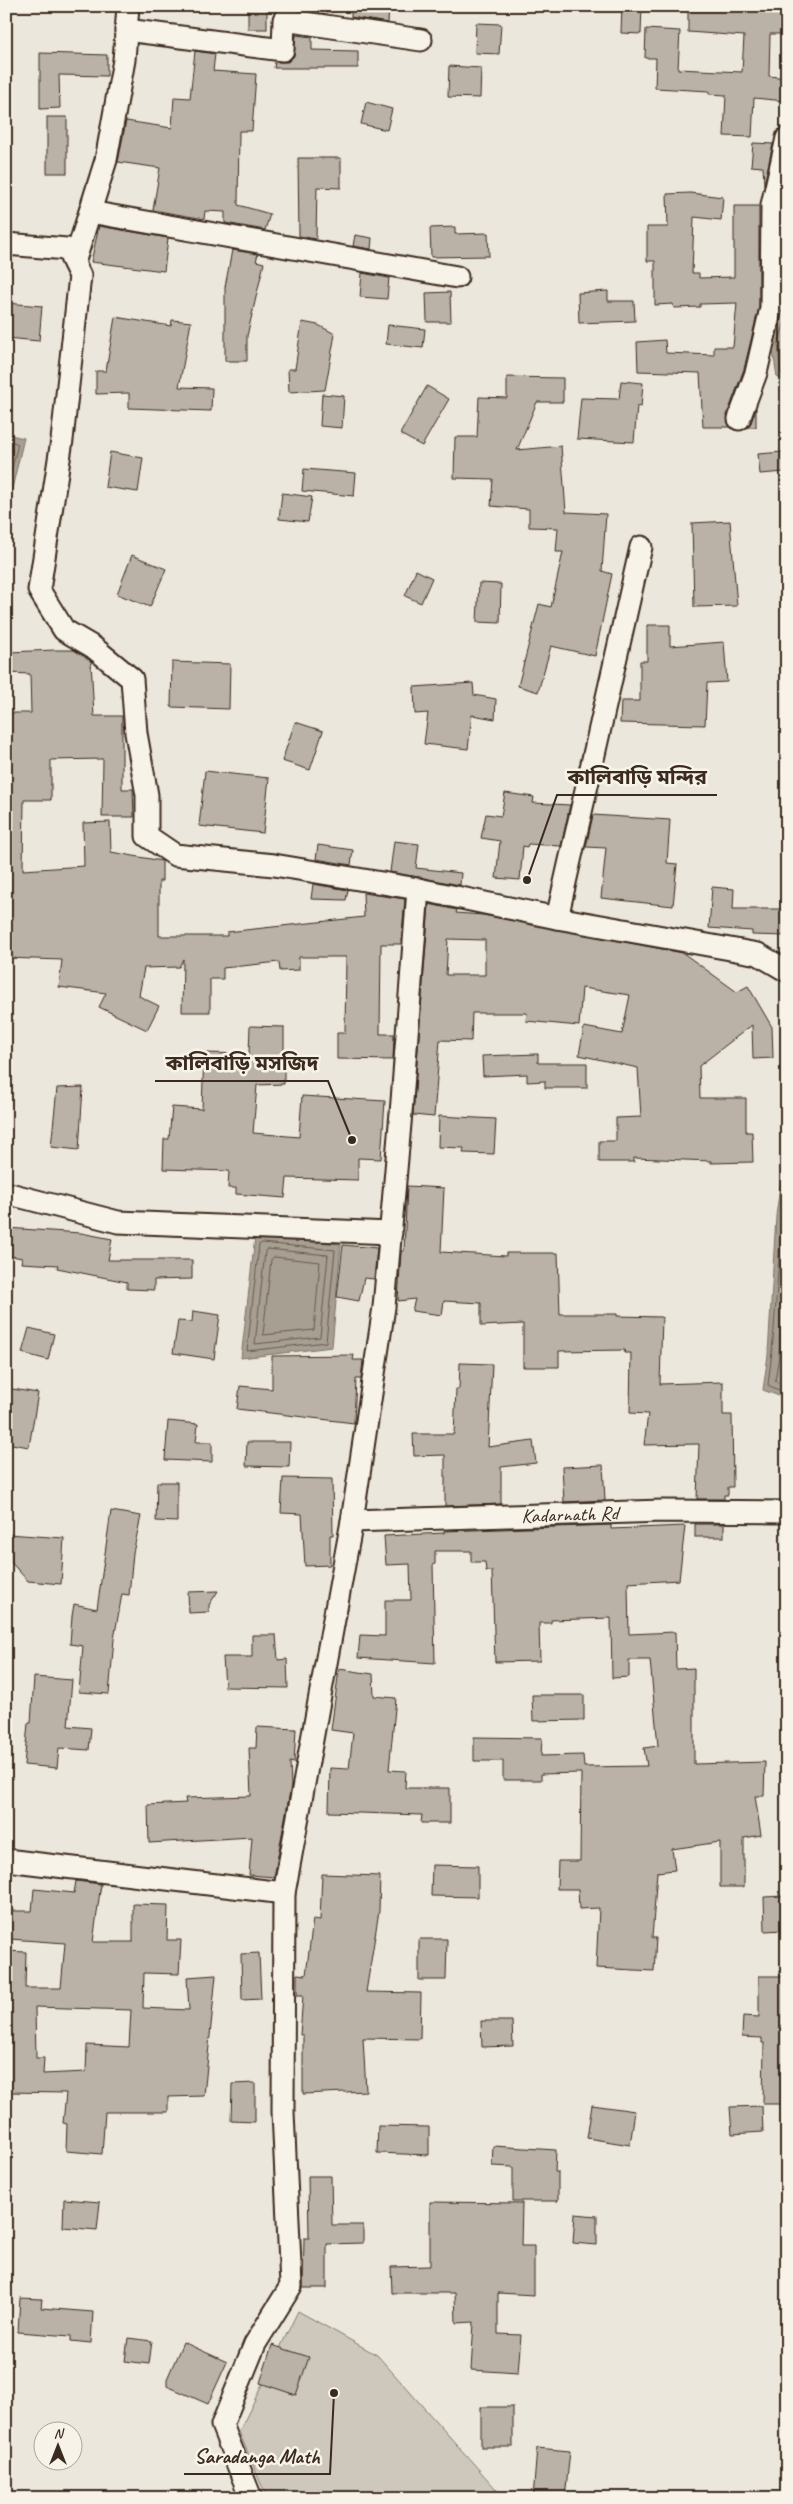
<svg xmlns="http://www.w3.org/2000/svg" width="793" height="2504" font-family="Caveat,'Noto Sans Bengali',sans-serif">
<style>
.green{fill:#cec8bc;stroke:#84796d}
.water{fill:#a89f93;stroke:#7c7064}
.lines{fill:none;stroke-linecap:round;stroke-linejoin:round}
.shore{stroke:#67594d;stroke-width:1}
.building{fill:#bab2a7;stroke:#3b2a1e;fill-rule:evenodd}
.street-casing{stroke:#3b2a1e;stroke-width:25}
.street{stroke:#f7f3e8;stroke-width:21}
.labels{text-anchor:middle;stroke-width:5;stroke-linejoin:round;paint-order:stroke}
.street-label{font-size:20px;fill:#3b2a1e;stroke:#f7f3e8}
.leader{fill:none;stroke:#3b2a1e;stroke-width:2}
.callout-dot{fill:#3b2a1e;stroke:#f7f3e8;stroke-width:2}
.callout-label{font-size:21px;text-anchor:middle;font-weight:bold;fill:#3b2a1e;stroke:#f7f3e8;stroke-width:5;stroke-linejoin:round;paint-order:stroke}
</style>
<rect width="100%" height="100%" fill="#ece7dc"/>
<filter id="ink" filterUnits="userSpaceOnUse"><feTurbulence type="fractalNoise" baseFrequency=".02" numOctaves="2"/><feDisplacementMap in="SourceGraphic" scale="10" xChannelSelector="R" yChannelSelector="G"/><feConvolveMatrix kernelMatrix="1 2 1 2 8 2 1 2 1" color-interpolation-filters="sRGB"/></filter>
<g filter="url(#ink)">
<path class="green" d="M298,2311L377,2355L504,2498H267L239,2432Z"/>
<g class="water">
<path d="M787,300V383L777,377L772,344Z"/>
<path d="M6,434L24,438L6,514Z"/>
<path d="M787,1134V1399L763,1390L768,1355L776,1216Z"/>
<path d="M255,1237L341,1244L332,1347L241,1358Z"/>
</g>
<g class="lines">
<g class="shore">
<path d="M787,316L778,344L781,373L787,377"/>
<path d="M6,439L18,444L6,492"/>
<path d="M787,1171C777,1242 778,1314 768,1385L787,1394"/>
<path d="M787,1218L779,1355L775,1381L787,1387"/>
<path d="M262,1243L335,1250L326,1342L247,1351L259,1245Z"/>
<path d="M267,1249L328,1255L320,1337L255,1344L265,1252Z"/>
<path d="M274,1257L320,1262L314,1330L263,1335L271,1260Z"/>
</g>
</g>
<g class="building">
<rect x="248" y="6" width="19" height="23"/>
<path d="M351,6H389L388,23L351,17Z"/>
<path d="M622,6H642L641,34L621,33Z"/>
<path d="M688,6L762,8V6H787V34H770L769,76L787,78L785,101L754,98L752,137L724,136L726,95L709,94V91L655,88L656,58H645L646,29L680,31L678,69L742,72L744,36L688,32Z"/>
<path d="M476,23L501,24L499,54L475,53Z"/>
<path d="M296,35L312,37V50L358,51V68H274L275,62H288L294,56Z"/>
<path d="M195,51L215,54L213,71L256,74L252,131H239L238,205L270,214L265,230L225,223V212L205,211L204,219L153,210L160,168L118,162L126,121L172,128L174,97L190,98Z"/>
<path d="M40,53L107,55V76L59,75L60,108L40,109Z"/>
<path d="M449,66L481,68L480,98L448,97Z"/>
<path d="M366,102L392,109L387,130L361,124Z"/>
<rect x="47" y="117" width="20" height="56"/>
<path d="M753,143L773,144L764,185L763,167L751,166Z"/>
<path d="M298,158H341V188L317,187L316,239L299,236Z"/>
<path d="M690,193L723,197L721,220L694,217L692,273H699V278L734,277V206H759V307L744,369L727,415L730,427H703L700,373L638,371L637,342L665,340L666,353L714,355V347H733L737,303L700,304V307L674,308L673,304L655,305V261H647V227H668L667,194Z"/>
<path d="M787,196V264H784V206Z"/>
<path d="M99,226L168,238L164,271L91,262Z"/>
<path d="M455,227V234L488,233L489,256L431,257L430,228Z"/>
<path d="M355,235L372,238L371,249L353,246Z"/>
<path d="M232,250L258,254L256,261L264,263L247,336V361H225V287Z"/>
<path d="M362,273L389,278L387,299L360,297Z"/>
<path d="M608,291V301H634L635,321L579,323L578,293Z"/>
<path d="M450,292L451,322H427L426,293Z"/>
<path d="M6,303L42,306L39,341L6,338Z"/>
<path d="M115,317L171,326L172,320L191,322L179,387L212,388L211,411L129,408V393L96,394V371H106Z"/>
<path d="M302,322L318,325L335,334L325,390L289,392L288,369H295Z"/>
<path d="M388,325L425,329L423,348L386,344Z"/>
<path d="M507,377L563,378V402H537L517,450L561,446L566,512L606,514L602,571L612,574L595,656L551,646L538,692L518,686L539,604L551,607L563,552H556L558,528L529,527V509L491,506L493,479L454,478L455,437H477L479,397L507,398Z"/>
<path d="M621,381L643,383L641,407L637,406L634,442L577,439L581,398L619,399Z"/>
<path d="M427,386L449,399L422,446L400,434Z"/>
<path d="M322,394L344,396L342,428L320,426Z"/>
<path d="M756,408V427H748L751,423Z"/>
<path d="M110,452L143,458L138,492L105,487Z"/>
<path d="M783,452L785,472L760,474L758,454Z"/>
<path d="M304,469L356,473L354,496L302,491Z"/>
<path d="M282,493L312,497L308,522L279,519Z"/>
<path d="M730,521L737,606L694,607L692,523Z"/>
<path d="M132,555L166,569L150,607L117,594Z"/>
<path d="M416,570L432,578L421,603L405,596Z"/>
<path d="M479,583L501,584L500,623L477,622Z"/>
<path d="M647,625H670V646L724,642L727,682L707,683L705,725L620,723L621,701H640V661H647Z"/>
<path d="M55,650H74L91,661L94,716H122V789H133L134,817H102L103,759L51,760V800H24L23,870L84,866L83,823L110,822L111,852L162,861V881H159V936H227V932L364,917L363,893L405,899L401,944H381L380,1034H394L393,1060L337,1059V1033H345L346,957H299V970L280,971L279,962L223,968V979H210V1012H182L183,959L179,967L144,968L139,996L159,1006L147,1030L99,1007L106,993L59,987L62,960L6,958V713H31L30,674L8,673L9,652Z"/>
<path d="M172,662L230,664L229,709L171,707Z"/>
<path d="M473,683L474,695L496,699L495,719L472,715L468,749L424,744L428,713L415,714L414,687Z"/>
<path d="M295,722L323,731L310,770L282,761Z"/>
<path d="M205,771L269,778L263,833L199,826Z"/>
<path d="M505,793L534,797L533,803L570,805L561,846L528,844L527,847L523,846L520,880L496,878L500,841L481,838L486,814L501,816Z"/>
<path d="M593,815L670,820L667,863L677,864L673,906L601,898L606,848L586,847Z"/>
<path d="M394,841L419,844L416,868L461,873L460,885L390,872Z"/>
<path d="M318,845L353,850L351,865L316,859Z"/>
<path d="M313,884L348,890L346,900L311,899Z"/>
<path d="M712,887L734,889L733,909H787V936L752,935V931L709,928Z"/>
<path d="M429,904L457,910L456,913L483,915L683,953L737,992L748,986L772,1027L773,1058L753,1059L752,1025L699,1066L700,1098H746V1132H752L753,1162L711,1163V1161L634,1158V1162H599V1141H616V1118L641,1117L638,1068L579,1055L584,1027L622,1034L630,995L582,988L579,1026L526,1021L527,1013H472L471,1041L440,1040L434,1117L413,1115ZM448,939L485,940V975H446Z"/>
<path d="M250,1026L284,1027V1084L257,1085L253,1133L299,1137L302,1096L385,1101L381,1159L358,1158V1180L287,1178L285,1198L236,1194V1188H228L229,1171L163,1169L164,1139H169L172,1107L202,1109L204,1053L249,1054Z"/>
<path d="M538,1054V1063H587V1088H545V1081L527,1082V1074L483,1076L482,1056Z"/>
<path d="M83,1087L79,1150L51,1147L57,1088Z"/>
<path d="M439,1116L496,1119L494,1154L463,1153L464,1148L438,1147Z"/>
<path d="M407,1186L444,1188L441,1252L506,1256V1253H558L560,1314H617V1316L662,1317L660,1384L723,1382V1415H732L733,1487H728V1495H724V1499H697L699,1444L644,1445L648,1414L630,1413L631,1353H624L625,1350L559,1351V1367H523V1324L481,1326V1303L444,1301L442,1315L412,1311L415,1299L398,1301L401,1251H404Z"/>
<path d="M6,1228L81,1233L112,1239L108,1260H192V1279L154,1280V1290L127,1289V1282L57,1268L58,1265L21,1263L22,1258L6,1255Z"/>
<path d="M343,1245L377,1248L374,1279L364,1278L359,1301L337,1297Z"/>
<path d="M193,1311L220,1315L214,1359L173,1353L178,1321L192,1322Z"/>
<path d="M29,1328L54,1334L48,1360L22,1353Z"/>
<path d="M354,1355L353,1360H363L361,1379H356L354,1423L237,1409L240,1386L272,1389V1356Z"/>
<path d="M460,1363L492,1364L488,1447L533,1441L536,1463L501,1467V1504L445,1506V1455L414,1456L413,1434H454L456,1389H459Z"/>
<path d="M6,1388L38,1393L29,1447L6,1443Z"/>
<path d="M168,1421L198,1424L196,1442H212V1462L165,1460Z"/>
<path d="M247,1442H290L289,1467L246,1466Z"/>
<path d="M603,1465L605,1500L564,1502L562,1467Z"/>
<path d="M283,1478L332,1479L333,1535H330V1565L305,1566L302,1514L281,1513Z"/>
<path d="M157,1482H177V1522L156,1521Z"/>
<path d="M111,1511L141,1516L133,1553L129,1595L122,1594L114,1639L109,1694L79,1692L83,1646L70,1644L72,1616L74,1604L97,1609Z"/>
<rect x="695" y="1524" width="29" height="13"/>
<path d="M611,1525V1529L685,1526L679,1580L628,1583L629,1634L675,1632L676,1669L694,1668V1764L765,1762L764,1796H755L761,1835L744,1838V1887H720V1842L672,1849L675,1870L657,1872L652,1938H656L654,1971L596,1968L599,1908L579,1909L578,1889H557L558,1861H580L581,1773L541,1774V1780H503V1761H474V1737L542,1738L541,1756L583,1755L584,1767L647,1766L644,1748L658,1746L650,1660H629V1677L612,1678L611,1618L551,1620V1623H539L540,1661L495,1662L492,1571H486L485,1562H471V1551H435V1564L433,1565L435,1663L358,1658L360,1635L385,1636V1600H411L410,1564L386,1565L384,1536L444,1533V1531Z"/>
<path d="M8,1534L64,1538L61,1584L28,1581L7,1558Z"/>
<path d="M218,1591L209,1605V1612L189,1613L188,1592Z"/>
<path d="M252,1635H276L278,1660L287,1659L288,1688L225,1687L223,1657H252Z"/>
<path d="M339,1669L373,1674L374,1696L396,1698L389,1770L406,1771L405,1788H450V1823H421L422,1815L329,1812L330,1768L349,1769L353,1733L331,1730Z"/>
<path d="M34,1677L72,1680L68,1726L91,1728L89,1750L59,1748L57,1768L24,1765L28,1723H31Z"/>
<path d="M532,1695H584V1720L533,1721Z"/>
<path d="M257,1727L296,1729L294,1763L290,1762L291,1786L274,1877L249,1875L252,1837L149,1843L148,1805L186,1803L185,1798L251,1796L249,1748H256Z"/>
<path d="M432,1865L478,1866V1897L431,1896Z"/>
<path d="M322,1874L380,1876L379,1911L366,1992L421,1993L420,2039L363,2038L366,2091L303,2094V2035H300L303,1995H297V1974L306,1975L313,1919L320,1920Z"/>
<path d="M76,1881L101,1884L93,1942H133V1904L168,1905L167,1940H181L179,1974L144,1973L143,2008L189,2010L187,1977L216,1975L204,2096L168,2097V2112H105L102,2154L66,2151L67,2124L63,2123L66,2093L6,2092V1951L26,1952L25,1988H61L65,1943L10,1939L11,1911H32L34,1889L74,1893ZM35,2007L131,2010L129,2047L87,2045L86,2072L43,2074L44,2058H36Z"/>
<path d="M783,1896L784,1930L765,1931L764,1897Z"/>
<path d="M419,1939H447L446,1980H419Z"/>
<path d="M259,1953L261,1999L242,2000L241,1954Z"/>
<path d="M759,1976H786V2104H763L764,2043H762V2038L742,2037L743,2016L759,2017Z"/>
<path d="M481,2021H512L513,2046L482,2047Z"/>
<path d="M255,2083V2122L231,2121L232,2084Z"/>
<path d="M592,2105L635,2111L630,2145L587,2138Z"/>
<path d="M762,2106L763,2132L732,2134L730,2107Z"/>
<path d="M378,2126L429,2127V2155L377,2153Z"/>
<path d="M493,2146L556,2150L555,2172H558V2201H513V2167L492,2166Z"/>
<path d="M308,2176H331L332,2225H363V2243L327,2244V2288H303L304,2238H309Z"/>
<path d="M64,2199L100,2202L97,2230L63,2227Z"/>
<path d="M430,2202L522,2203L521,2246H534V2295L498,2293V2334L521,2335L518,2373L471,2370L474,2322L456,2323L455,2293H392L391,2267L430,2266Z"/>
<path d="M575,2214L597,2216V2245L573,2243Z"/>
<path d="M20,2298L42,2299L41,2308L93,2312L91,2343L71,2341V2336L18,2332Z"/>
<path d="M128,2338L152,2341L149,2364L125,2361Z"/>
<path d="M183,2342L227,2362L208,2404L167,2386V2379Z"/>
<path d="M272,2345L309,2357L296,2395L260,2383Z"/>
<rect x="481" y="2407" width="32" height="40"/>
<path d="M537,2448L570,2451L565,2498H533Z"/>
</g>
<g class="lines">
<defs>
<g id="street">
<path d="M126,30L283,50L284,20L421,40"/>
<path d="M90,212L457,277"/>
<path d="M6,244L67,249L80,276L62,440L39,590L64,630L93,647L132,679L136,733L147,795V836L175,855L274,865L418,889L402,1101L384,1307L352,1521L284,1893L283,2112L291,2286L255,2344L222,2425L251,2498"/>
<path d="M74,263L106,160L124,60L128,6"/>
<path d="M739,419L756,373L771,308L772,205L787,138"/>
<path d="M418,889L557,918L758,954L787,971"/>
<path d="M557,918L641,547"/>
<path d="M6,1193L118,1222L391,1233"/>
<path id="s1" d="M352,1521L662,1511L787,1512"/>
<path d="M6,1860L284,1893"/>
</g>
</defs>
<use href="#street" class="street-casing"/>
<use href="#street" class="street"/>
</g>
</g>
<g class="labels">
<g class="street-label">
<text dy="7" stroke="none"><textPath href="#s1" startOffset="218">Kadarnath Rd</textPath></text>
</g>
</g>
<path class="leader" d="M527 880L557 795H717M352 1140L328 1081H155M334 2393L330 2474H184"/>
<g class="callout-dot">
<circle cx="527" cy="880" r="5"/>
<circle cx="352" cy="1140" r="5"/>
<circle cx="334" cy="2393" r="5"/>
</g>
<g class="callout-label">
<text x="637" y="784">কালিবাড়ি মন্দির</text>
<text x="242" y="1070">কালিবাড়ি মসজিদ</text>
<text x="257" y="2463">Saradanga Math</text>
</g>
<rect width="793" height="2504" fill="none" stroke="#f7f3e8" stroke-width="25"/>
<rect x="12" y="12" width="768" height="2479" fill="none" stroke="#3b2a1e" stroke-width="2" filter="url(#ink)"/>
<g transform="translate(58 2446)"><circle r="24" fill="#f7f3e8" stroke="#aca397"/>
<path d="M0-4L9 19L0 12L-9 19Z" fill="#3b2a1e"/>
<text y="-8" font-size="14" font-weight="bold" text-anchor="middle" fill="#3b2a1e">N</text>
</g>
</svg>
